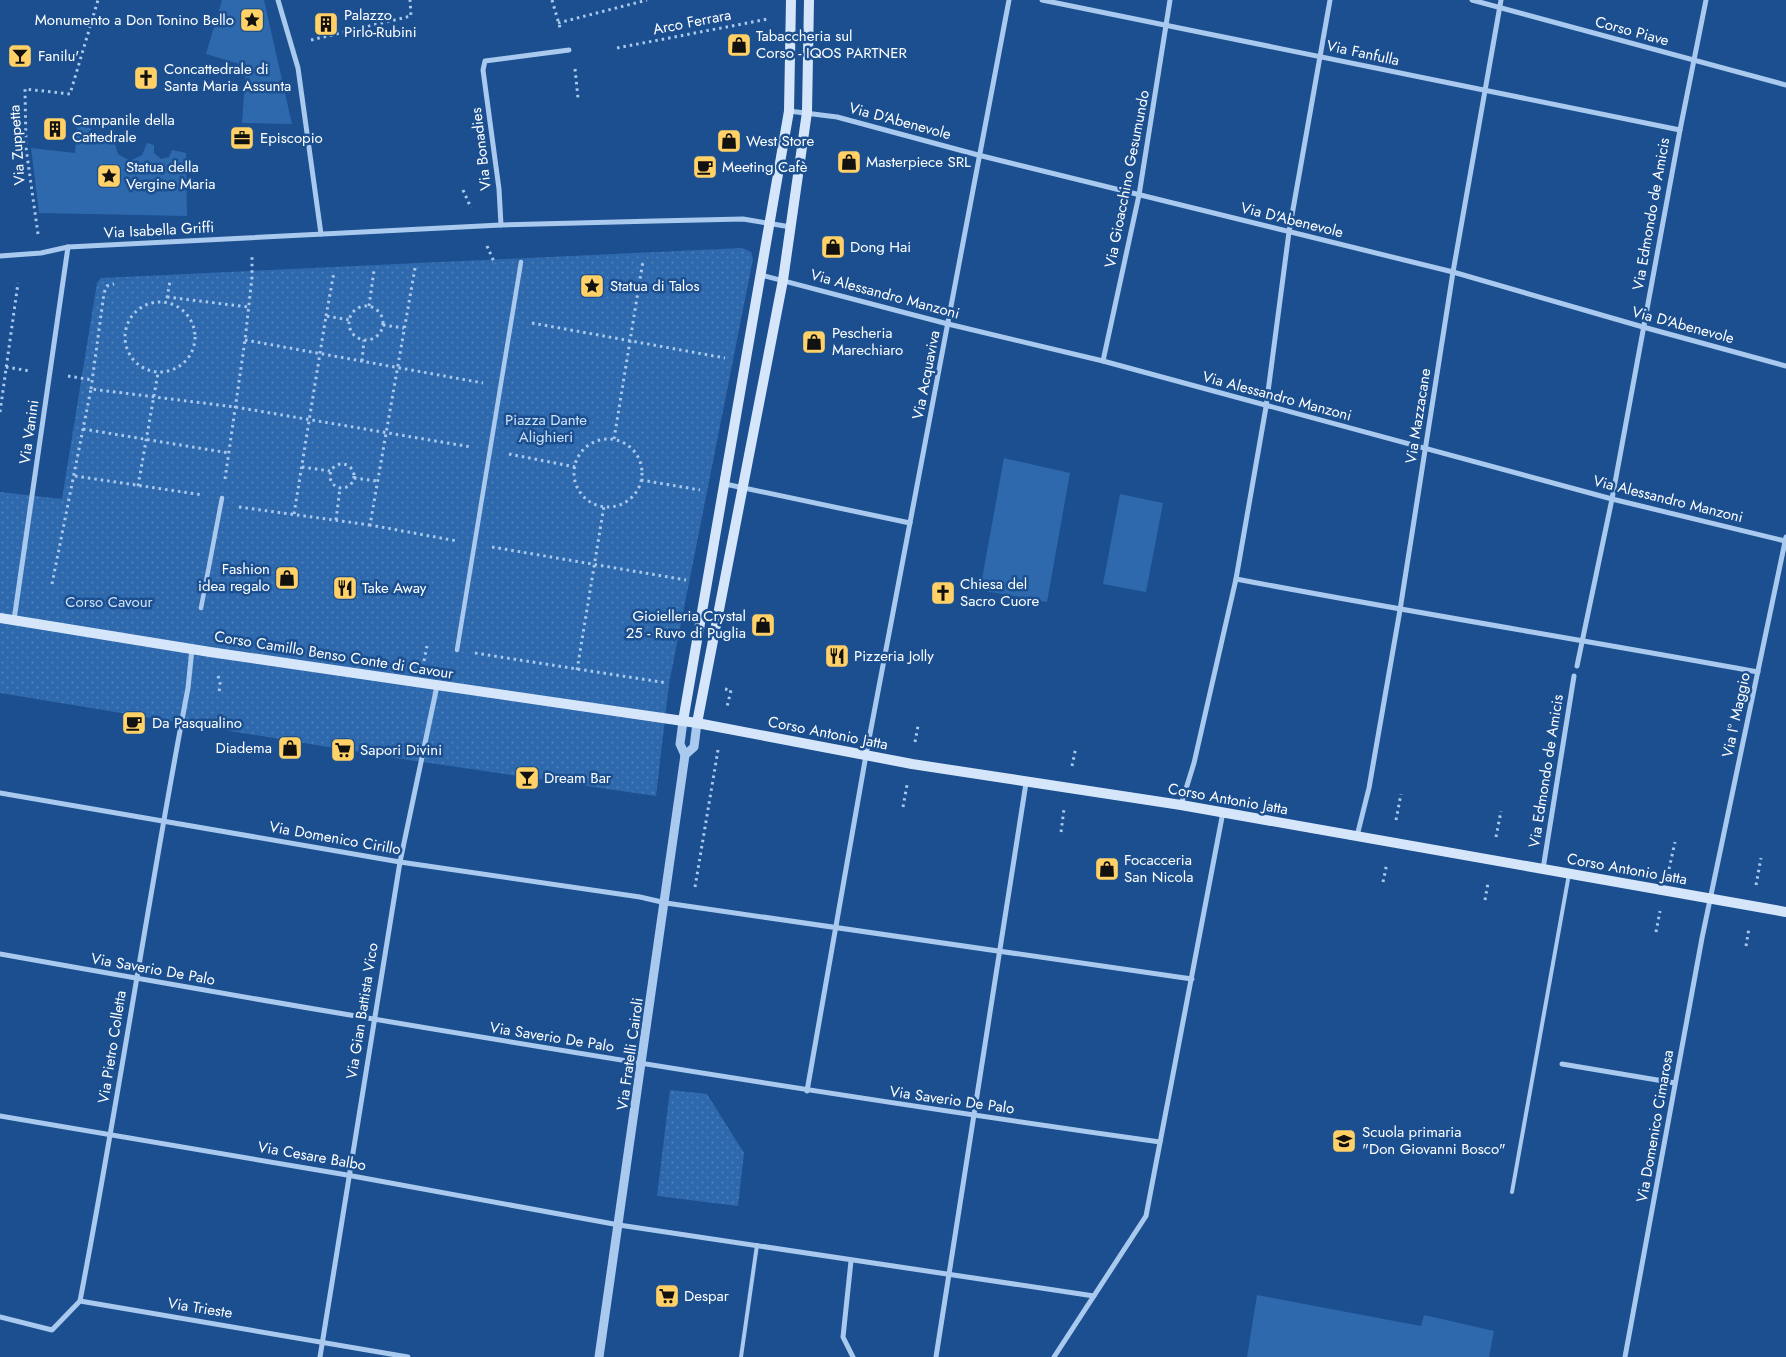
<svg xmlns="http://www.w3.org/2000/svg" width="1786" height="1357" font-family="Jost,sans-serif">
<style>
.green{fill:#2e69ad}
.park{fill:url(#park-dots)}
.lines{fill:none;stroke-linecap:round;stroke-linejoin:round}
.path{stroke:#a9c9ee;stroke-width:3;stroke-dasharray:2.5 4;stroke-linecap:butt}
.service{stroke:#a9c9ee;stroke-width:4}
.pedestrian{stroke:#a9c9ee;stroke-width:4.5}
.minor{stroke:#a9c9ee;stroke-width:5}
.tertiary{stroke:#a9c9ee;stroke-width:9}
.secondary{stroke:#d6e6fa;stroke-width:10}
.labels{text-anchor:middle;stroke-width:5;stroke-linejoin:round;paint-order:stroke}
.poi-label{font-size:15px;fill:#fff;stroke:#1b4f8f;text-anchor:start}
.street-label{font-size:15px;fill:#fff;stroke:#1b4f8f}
.park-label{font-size:15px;fill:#cfe3fa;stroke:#1b4f8f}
</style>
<defs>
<pattern id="park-dots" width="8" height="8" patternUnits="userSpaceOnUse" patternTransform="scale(1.25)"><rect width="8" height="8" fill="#2e69ad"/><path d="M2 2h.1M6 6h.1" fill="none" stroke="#4d80b9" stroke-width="1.8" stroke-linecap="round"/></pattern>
</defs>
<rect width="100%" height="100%" fill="#1b4f8f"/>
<g class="green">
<path d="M222,0H264L292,124L242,123L246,66L206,54Z"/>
<path d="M77,125L91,128L90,136L96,143L104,142L109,133L118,135L115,144L118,154L130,161L142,155L147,143L154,145V153L161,159L169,157L172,150L186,153L187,216L39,213L31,148L75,153Z"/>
<path d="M1004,458L1070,473L1047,602L980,590Z"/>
<path d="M1120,494L1163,503L1146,592L1103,584Z"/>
<path d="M1257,1295L1421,1326L1424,1315L1494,1331L1489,1357H1247Z"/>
</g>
<g class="park">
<path d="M742,248L751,252L753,259L669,684L656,796L395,758L0,693V492L62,499L97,283L101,278Z"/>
<path d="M670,1090L707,1094L744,1153L738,1206L657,1196Z"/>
</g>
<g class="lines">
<g class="path">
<path d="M552,0L561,31"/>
<path d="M558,23L647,0"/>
<path d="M311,40L411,16L410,0"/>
<path d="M617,48L768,19"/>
<path d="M575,69L578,98"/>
<path d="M463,190L471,208"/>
<path d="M38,234L26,148L25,89L70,94L98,0"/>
<path d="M487,246L495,264"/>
<path d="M415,268L370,525L457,541"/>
<path d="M167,297L248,307"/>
<path d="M167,298L170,281"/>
<circle cx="160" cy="337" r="35"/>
<path d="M369,306L374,270"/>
<circle cx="366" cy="323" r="17"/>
<path d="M326,316L334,272"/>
<path d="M532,323L725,358"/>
<path d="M383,325L404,328"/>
<path d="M245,340L483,383"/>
<path d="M362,361L364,340"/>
<path d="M6,367L30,371"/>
<path d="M68,376L92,380"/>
<path d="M91,389L104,293L107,286L114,284"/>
<path d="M0,412L18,283"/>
<path d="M83,429L229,453"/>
<path d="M614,439L643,261"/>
<circle cx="608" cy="473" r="34"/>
<path d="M509,454L575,467"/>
<circle cx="342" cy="476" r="12"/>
<path d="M302,467L330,471"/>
<path d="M75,476L203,495"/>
<path d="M354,478L377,481"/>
<path d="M225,479L245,340L252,277V257"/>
<path d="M641,480L700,490"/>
<path d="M138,486L158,373"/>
<path d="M239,507L370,525"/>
<path d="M294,514L326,316L350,320"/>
<path d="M336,520L340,488"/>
<path d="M492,547L686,580"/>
<path d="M52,584L91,389L235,407L471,447"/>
<path d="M475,653L667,683"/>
<path d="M424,661L427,646"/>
<path d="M577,670L604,506"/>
<path d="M218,676L220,683L219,694"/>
<path d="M725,689L731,690L727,707"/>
<path d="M915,742L918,726"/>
<path d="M1072,766L1076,747"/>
<path d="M903,807L907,785"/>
<path d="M1396,820L1401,794"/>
<path d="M1061,832L1064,809"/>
<path d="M1496,837L1501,811"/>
<path d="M1669,869L1675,842"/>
<path d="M1383,882L1387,863"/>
<path d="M1756,885L1761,858"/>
<path d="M695,887L718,750"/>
<path d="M1485,900L1488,883"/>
<path d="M1656,932L1660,911"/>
<path d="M1746,946L1749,928"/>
</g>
<g class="service">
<path d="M1512,1192L1569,874"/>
<path d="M741,1357L757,1245"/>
</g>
<g class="pedestrian">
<path d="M201,608L222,498"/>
<path d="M457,650L521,262"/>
</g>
<g class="minor">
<path d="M278,0L298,68L321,234"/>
<path d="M1042,0L1680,130"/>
<path d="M1472,0L1786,85"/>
<path d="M789,111L837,117L978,155L1453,272L1643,327L1786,366"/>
<path d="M501,225L499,189L483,70L485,61L569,50"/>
<path d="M0,256L41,253L68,247L501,225L655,221L743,219L791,227"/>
<path d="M761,275L948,324L1103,361L1612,499L1785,541"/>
<path d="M1103,361L1139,195L1170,0"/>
<path d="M725,484L910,523"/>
<path d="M1236,579C1409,612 1584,640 1758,672"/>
<path d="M14,620L68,247"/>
<path d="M1577,666L1612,499L1680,130L1706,0"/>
<path d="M0,793L400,862L640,897L666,903L1192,979"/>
<path d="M1181,805L1194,763L1236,579L1266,407L1289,232L1330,0"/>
<path d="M1357,836L1369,788L1400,610L1453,272L1501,0"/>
<path d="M1543,869L1574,676"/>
<path d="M0,954C386,1023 772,1087 1160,1142"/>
<path d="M1562,1064L1675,1083"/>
<path d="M807,1091L866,755L1009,0"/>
<path d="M0,1116L347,1175L619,1225L1094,1296"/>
<path d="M851,1261L843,1337L853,1357"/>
<path d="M80,1301C119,1098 149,892 188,688L192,649"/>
<path d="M0,1317L52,1330L80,1301L408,1357"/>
<path d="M320,1357L400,862L437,686"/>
<path d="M936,1357L1026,783"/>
<path d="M1054,1357L1146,1216L1223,812"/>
<path d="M1625,1357L1702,938L1786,537"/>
</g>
<g class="tertiary">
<path d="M683,721L680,744L685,755"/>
<path d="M685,755L694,747L697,723"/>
<path d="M599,1357L685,755"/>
</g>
<g class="secondary">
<path d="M0,618L210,652L697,723L912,764L1181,805L1786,912"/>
<path d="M683,721L789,111L791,0"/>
<path d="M697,723L783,280L807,112L809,0"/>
</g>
</g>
<defs>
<symbol id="sight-square" viewBox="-11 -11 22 22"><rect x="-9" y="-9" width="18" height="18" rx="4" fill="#ffd166" stroke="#1b4f8f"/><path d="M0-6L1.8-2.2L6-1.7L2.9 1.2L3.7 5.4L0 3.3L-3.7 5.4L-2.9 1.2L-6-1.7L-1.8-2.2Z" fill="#111"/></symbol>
<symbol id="building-square" viewBox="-11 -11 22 22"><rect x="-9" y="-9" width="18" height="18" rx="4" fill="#ffd166" stroke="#1b4f8f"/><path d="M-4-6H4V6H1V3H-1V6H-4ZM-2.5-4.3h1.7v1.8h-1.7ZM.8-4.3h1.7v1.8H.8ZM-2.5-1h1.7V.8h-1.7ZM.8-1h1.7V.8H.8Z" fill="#111"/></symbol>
<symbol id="shop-square" viewBox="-11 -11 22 22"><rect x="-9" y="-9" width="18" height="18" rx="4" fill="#ffd166" stroke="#1b4f8f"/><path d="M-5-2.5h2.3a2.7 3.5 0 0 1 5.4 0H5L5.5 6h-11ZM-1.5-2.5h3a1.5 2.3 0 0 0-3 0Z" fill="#111"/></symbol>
<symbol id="bar-square" viewBox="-11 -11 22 22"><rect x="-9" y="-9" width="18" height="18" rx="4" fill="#ffd166" stroke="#1b4f8f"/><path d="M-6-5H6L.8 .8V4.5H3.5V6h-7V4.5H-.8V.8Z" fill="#111"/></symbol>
<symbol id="church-square" viewBox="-11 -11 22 22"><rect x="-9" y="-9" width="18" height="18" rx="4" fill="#ffd166" stroke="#1b4f8f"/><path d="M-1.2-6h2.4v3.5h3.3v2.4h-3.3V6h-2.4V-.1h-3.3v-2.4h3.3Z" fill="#111"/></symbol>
<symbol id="office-square" viewBox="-11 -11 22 22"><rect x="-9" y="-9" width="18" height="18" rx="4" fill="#ffd166" stroke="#1b4f8f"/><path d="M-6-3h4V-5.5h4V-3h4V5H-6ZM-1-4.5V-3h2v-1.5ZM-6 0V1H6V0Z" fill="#111"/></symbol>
<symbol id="cafe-square" viewBox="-11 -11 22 22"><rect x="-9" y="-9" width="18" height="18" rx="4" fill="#ffd166" stroke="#1b4f8f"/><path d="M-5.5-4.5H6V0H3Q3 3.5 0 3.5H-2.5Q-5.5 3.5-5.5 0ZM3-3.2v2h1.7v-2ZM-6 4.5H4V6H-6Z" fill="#111"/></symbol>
<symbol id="restaurant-square" viewBox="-11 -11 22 22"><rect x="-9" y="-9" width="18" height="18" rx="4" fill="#ffd166" stroke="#1b4f8f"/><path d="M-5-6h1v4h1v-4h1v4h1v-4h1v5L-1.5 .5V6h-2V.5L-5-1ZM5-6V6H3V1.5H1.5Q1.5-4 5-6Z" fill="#111"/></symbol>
<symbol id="supermarket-square" viewBox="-11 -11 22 22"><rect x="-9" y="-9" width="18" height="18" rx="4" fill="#ffd166" stroke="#1b4f8f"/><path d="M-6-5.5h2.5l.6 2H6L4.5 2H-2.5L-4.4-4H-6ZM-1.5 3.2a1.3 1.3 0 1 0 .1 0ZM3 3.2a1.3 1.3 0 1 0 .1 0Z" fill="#111"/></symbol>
<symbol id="school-square" viewBox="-11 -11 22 22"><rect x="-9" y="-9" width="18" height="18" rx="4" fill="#ffd166" stroke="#1b4f8f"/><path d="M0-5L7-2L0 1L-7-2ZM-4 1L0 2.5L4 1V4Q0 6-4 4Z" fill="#111"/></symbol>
</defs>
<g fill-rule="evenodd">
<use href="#sight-square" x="238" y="6" width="28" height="28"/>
<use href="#building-square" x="312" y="10" width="28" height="28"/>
<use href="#shop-square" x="725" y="31" width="28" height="28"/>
<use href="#bar-square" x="6" y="42" width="28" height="28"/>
<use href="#church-square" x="132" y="64" width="28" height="28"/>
<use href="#building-square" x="41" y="115" width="28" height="28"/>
<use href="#office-square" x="228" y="124" width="28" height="28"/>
<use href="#shop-square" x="715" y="127" width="28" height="28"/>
<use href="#shop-square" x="835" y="148" width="28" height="28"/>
<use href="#cafe-square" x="691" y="153" width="28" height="28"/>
<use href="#sight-square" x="95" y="162" width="28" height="28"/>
<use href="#shop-square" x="819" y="233" width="28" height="28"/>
<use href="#sight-square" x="578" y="272" width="28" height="28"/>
<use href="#shop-square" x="800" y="328" width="28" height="28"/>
<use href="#shop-square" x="273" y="564" width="28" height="28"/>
<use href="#restaurant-square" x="331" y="574" width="28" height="28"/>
<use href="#church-square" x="929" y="579" width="28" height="28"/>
<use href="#shop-square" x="749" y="611" width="28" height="28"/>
<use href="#restaurant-square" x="823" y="642" width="28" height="28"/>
<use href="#cafe-square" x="120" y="709" width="28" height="28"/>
<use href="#shop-square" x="276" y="734" width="28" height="28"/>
<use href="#supermarket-square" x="329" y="736" width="28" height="28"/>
<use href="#bar-square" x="513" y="764" width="28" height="28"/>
<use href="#shop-square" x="1093" y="855" width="28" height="28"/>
<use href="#school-square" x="1330" y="1127" width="28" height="28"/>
<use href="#supermarket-square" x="653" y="1282" width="28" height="28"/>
</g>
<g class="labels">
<g class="poi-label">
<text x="344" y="20">Palazzo<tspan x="344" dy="17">Pirlo-Rubini</tspan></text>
<text x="234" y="25" text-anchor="end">Monumento a Don Tonino Bello</text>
<text x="756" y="41">Tabaccheria sul<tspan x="756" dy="17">Corso - IQOS PARTNER</tspan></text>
<text x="38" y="61">Fanilu'</text>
<text x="164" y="74">Concattedrale di<tspan x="164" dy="17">Santa Maria Assunta</tspan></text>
<text x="72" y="125">Campanile della<tspan x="72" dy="17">Cattedrale</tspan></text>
<text x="260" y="143">Episcopio</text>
<text x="746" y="146">West Store</text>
<text x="866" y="167">Masterpiece SRL</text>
<text x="126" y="172">Statua della<tspan x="126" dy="17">Vergine Maria</tspan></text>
<text x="722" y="172">Meeting Cafè</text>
<text x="850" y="252">Dong Hai</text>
<text x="610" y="291">Statua di Talos</text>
<text x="832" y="338">Pescheria<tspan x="832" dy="17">Marechiaro</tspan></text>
<text x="270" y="574" text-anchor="end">Fashion<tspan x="270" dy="17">idea regalo</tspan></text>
<text x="960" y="589">Chiesa del<tspan x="960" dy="17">Sacro Cuore</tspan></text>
<text x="362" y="593">Take Away</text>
<text x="746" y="621" text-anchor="end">Gioielleria Crystal<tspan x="746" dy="17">25 - Ruvo di Puglia</tspan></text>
<text x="854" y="661">Pizzeria Jolly</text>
<text x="152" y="728">Da Pasqualino</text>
<text x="272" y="753" text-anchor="end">Diadema</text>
<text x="360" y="755">Sapori Divini</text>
<text x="544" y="783">Dream Bar</text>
<text x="1124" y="865">Focacceria<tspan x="1124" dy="17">San Nicola</tspan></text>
<text x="1362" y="1137">Scuola primaria<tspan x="1362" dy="17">"Don Giovanni Bosco"</tspan></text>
<text x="684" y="1301">Despar</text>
</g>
<g class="street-label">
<text transform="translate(692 22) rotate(-11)" y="5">Arco Ferrara</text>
<text transform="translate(1632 31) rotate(15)" y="5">Corso Piave</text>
<text transform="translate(1363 53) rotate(12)" y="5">Via Fanfulla</text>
<text transform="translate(900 121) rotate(15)" y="5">Via D'Abenevole</text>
<text transform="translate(17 145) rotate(-94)" y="5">Via Zuppetta</text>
<text transform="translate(481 149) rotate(-97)" y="5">Via Bonadies</text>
<text transform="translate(1127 179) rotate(-79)" y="5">Via Gioacchino Gesumundo</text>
<text transform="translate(1651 214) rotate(-80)" y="5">Via Edmondo de Amicis</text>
<text transform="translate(1292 220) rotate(14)" y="5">Via D'Abenevole</text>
<text transform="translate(159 230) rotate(-3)" y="5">Via Isabella Griffi</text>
<text transform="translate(885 294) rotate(15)" y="5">Via Alessandro Manzoni</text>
<text transform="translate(1683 325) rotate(15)" y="5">Via D'Abenevole</text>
<text transform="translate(926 375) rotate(-79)" y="5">Via Acquaviva</text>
<text transform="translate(1277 396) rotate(15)" y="5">Via Alessandro Manzoni</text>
<text transform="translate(1418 416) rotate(-81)" y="5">Via Mazzacane</text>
<text transform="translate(29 432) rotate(-82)" y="5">Via Vanini</text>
<text transform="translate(1668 499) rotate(14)" y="5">Via Alessandro Manzoni</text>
<text transform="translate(334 655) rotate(9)" y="5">Corso Camillo Benso Conte di Cavour</text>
<text transform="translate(1736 715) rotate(-78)" y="5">Via I° Maggio</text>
<text transform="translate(828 733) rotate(11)" y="5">Corso Antonio Jatta</text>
<text transform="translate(1546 771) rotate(-81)" y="5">Via Edmondo de Amicis</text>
<text transform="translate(1228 799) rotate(10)" y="5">Corso Antonio Jatta</text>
<text transform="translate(335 838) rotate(10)" y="5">Via Domenico Cirillo</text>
<text transform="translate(1627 869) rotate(10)" y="5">Corso Antonio Jatta</text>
<text transform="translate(153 969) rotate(10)" y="5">Via Saverio De Palo</text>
<text transform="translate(362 1011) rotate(-81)" y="5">Via Gian Battista Vico</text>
<text transform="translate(552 1037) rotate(9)" y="5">Via Saverio De Palo</text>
<text transform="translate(112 1047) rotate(-81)" y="5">Via Pietro Colletta</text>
<text transform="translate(630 1054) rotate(-82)" y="5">Via Fratelli Cairoli</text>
<text transform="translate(952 1100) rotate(8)" y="5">Via Saverio De Palo</text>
<text transform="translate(1655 1126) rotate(-80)" y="5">Via Domenico Cimarosa</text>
<text transform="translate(312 1156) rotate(10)" y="5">Via Cesare Balbo</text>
<text transform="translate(200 1308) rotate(9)" y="5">Via Trieste</text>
</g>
<g class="park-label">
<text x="546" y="425">Piazza Dante<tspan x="546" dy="17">Alighieri</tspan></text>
<text x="109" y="607">Corso Cavour</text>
</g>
</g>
</svg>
